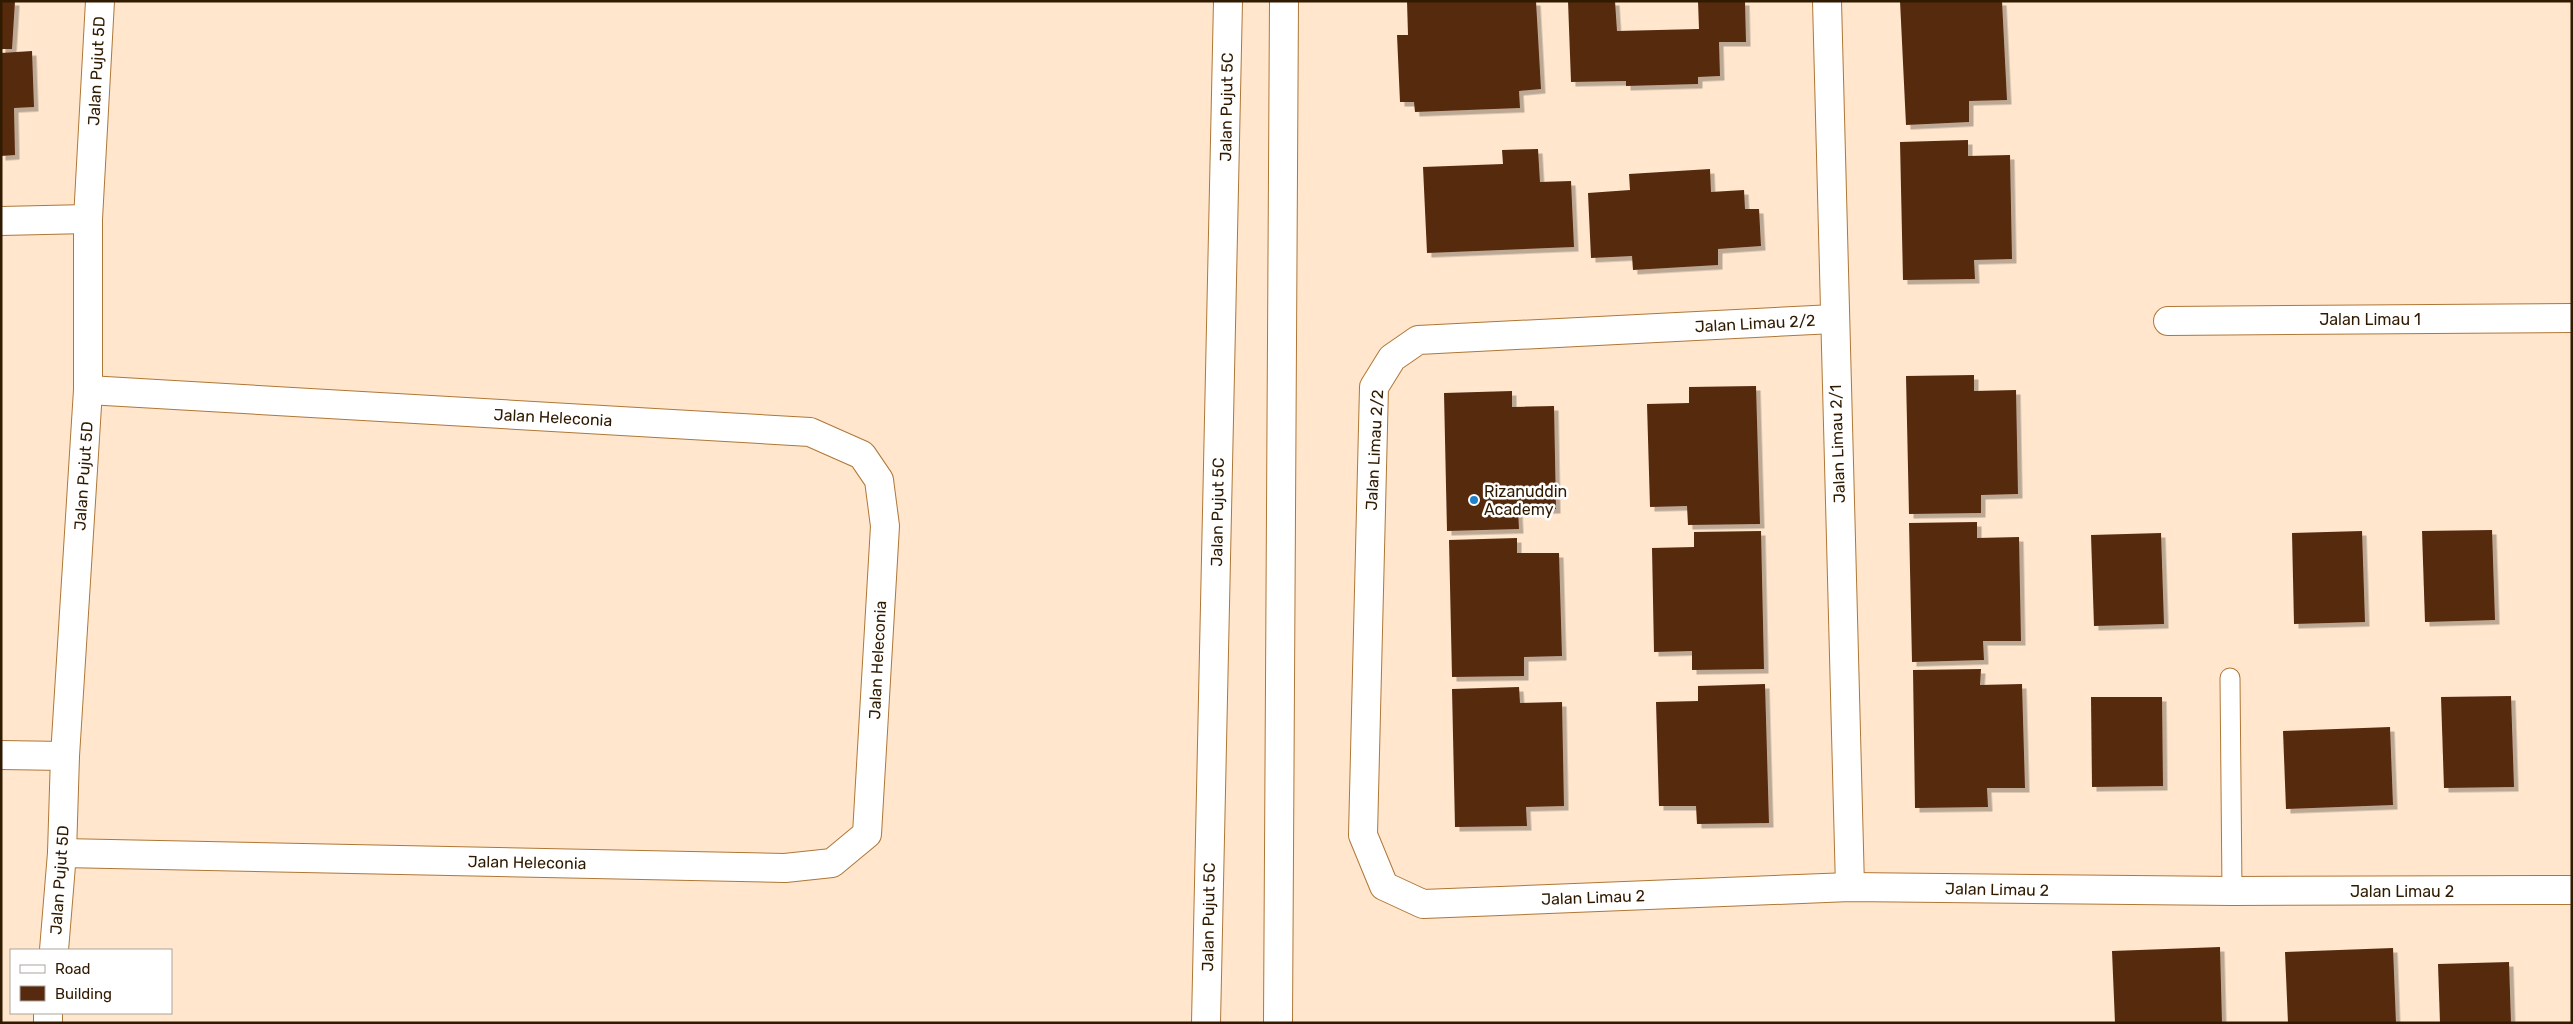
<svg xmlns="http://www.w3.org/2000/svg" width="2573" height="1024" font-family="Rubik,sans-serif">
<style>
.building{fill:#572a10;filter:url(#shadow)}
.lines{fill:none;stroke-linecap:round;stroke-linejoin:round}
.lane-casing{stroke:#af7736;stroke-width:21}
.street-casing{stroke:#af7736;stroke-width:30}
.lane{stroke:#fff;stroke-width:19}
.street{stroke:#fff;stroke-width:28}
.poi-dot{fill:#1e81cc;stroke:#fff;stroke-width:2}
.labels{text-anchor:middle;stroke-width:5;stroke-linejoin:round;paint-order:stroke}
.street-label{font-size:16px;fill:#301a00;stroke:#fff}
.poi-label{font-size:16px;fill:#301a00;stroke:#fff;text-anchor:start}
</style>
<defs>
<filter id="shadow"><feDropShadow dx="4.5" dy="4.5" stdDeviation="0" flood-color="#0004"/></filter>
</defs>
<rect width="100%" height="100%" fill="#ffe6cd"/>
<g class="building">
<path d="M1,1H15L12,49H1Z"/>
<path d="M1407,1H1536L1541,89L1519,91L1520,108L1415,112L1414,102H1400L1397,35H1408Z"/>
<path d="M1568,1H1615L1617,31L1699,29L1698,1H1745L1746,42H1719L1720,76L1698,77V84L1626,86V81L1571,82Z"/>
<path d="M1900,1H2002L2007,100L1969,101V122L1906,125Z"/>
<path d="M32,51L34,107L14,108L15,155L1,156V53Z"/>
<path d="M1968,140V156L2010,155L2012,259L1974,260L1975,279L1903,280L1900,142Z"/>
<path d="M1538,149L1540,182L1571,181L1574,247L1427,253L1423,167L1503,164L1502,150Z"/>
<path d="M1710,169L1711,192L1744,190L1745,209H1759L1761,246L1718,249V265L1633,270L1632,256L1591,258L1588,193L1630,190L1629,174Z"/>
<path d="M1974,375V391L2016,390L2018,494L1981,495V513L1909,514L1906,376Z"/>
<path d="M1756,386L1760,524L1688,525L1687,506L1650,507L1647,404L1689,403V387Z"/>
<path d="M1512,391V407L1554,406L1556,509L1518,510L1519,529L1447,531L1444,393Z"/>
<path d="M1977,522V538L2019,537L2021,641H1983L1984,660L1912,662L1909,523Z"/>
<path d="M2492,530L2495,620L2425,622L2422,531Z"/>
<path d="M1761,531L1764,669L1692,670V651L1654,652L1652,548L1694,547V532Z"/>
<path d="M2362,531L2365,622L2294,624L2292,533Z"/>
<path d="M2161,533L2164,624L2094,626L2091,535Z"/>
<path d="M1517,538V553H1559L1562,656L1524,657V676L1452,677L1449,540Z"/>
<path d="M1981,669L1980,685L2022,684L2025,788H1987L1988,807L1915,808L1913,670Z"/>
<path d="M1765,684L1769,823L1697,824L1696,806H1659L1656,702L1698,701V686Z"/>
<path d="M1519,687L1520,703L1562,702L1564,806L1526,807L1527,826L1455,827L1452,689Z"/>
<path d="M2511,696L2514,787L2444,788L2441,697Z"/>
<path d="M2091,697H2162L2163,786L2092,787Z"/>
<path d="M2390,727L2393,805L2286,809L2283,731Z"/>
<path d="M2220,947L2222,1023H2115L2112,951Z"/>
<path d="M2393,948L2396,1023H2288L2285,952Z"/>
<path d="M2509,962L2511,1023H2440L2438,964Z"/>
</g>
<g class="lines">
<defs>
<path id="lane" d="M2230,678L2232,891"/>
<g id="street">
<path d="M1827,1L1850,887"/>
<path d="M1,221L88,219"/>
<path d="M1834,319L1418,340L1392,358L1374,387L1363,835L1384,886L1423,904L1850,887L2232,891L2572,890"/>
<path d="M2168,321L2572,318"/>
<path d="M1,755L65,756"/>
<path d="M62,853L785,868L832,863L867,834L885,526L879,480L862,455L810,432L88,390"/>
<path d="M54,950L62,853L65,756L88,390V219L100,1"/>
<path d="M48,1023V1013"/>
<path d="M1206,1023L1228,1"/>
<path d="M1278,1023L1284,1"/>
</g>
</defs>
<use href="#lane" class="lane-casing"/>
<use href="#street" class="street-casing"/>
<use href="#lane" class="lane"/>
<use href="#street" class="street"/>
</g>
<circle class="poi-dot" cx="1474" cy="500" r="5"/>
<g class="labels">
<g class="street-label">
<text transform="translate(96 71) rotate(-87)" y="6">Jalan Pujut 5D</text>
<text transform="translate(1226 107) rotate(-89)" y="6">Jalan Pujut 5C</text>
<text x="2370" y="325">Jalan Limau 1</text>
<text transform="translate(1755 323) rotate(-3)" y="6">Jalan Limau 2/2</text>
<text transform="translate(553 417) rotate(3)" y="6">Jalan Heleconia</text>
<text transform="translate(1837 444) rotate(-92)" y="6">Jalan Limau 2/1</text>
<text transform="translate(1374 450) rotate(-87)" y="6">Jalan Limau 2/2</text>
<text transform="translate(83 476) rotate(-86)" y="6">Jalan Pujut 5D</text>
<text transform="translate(1217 512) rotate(-89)" y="6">Jalan Pujut 5C</text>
<text transform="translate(877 660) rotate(-87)" y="6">Jalan Heleconia</text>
<text transform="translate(527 862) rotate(1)" y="6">Jalan Heleconia</text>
<text transform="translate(59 880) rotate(-86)" y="6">Jalan Pujut 5D</text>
<text transform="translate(1997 889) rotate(1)" y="6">Jalan Limau 2</text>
<text x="2402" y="897">Jalan Limau 2</text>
<text transform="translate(1593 897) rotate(-2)" y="6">Jalan Limau 2</text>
<text transform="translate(1208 917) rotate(-89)" y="6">Jalan Pujut 5C</text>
</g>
<g class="poi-label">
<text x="1484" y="497">Rizanuddin<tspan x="1484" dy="18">Academy</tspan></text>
</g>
</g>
<rect width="2573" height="1024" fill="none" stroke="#301a00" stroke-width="5"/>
<rect x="10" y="949" width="162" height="65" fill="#ffffff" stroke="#aca399"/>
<rect x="20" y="965" width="25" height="8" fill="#ffffff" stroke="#aca399"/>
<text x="55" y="974" font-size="15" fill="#301a00">Road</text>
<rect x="20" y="986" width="25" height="15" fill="#572a10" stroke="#aca399"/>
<text x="55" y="999" font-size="15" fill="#301a00">Building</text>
</svg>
